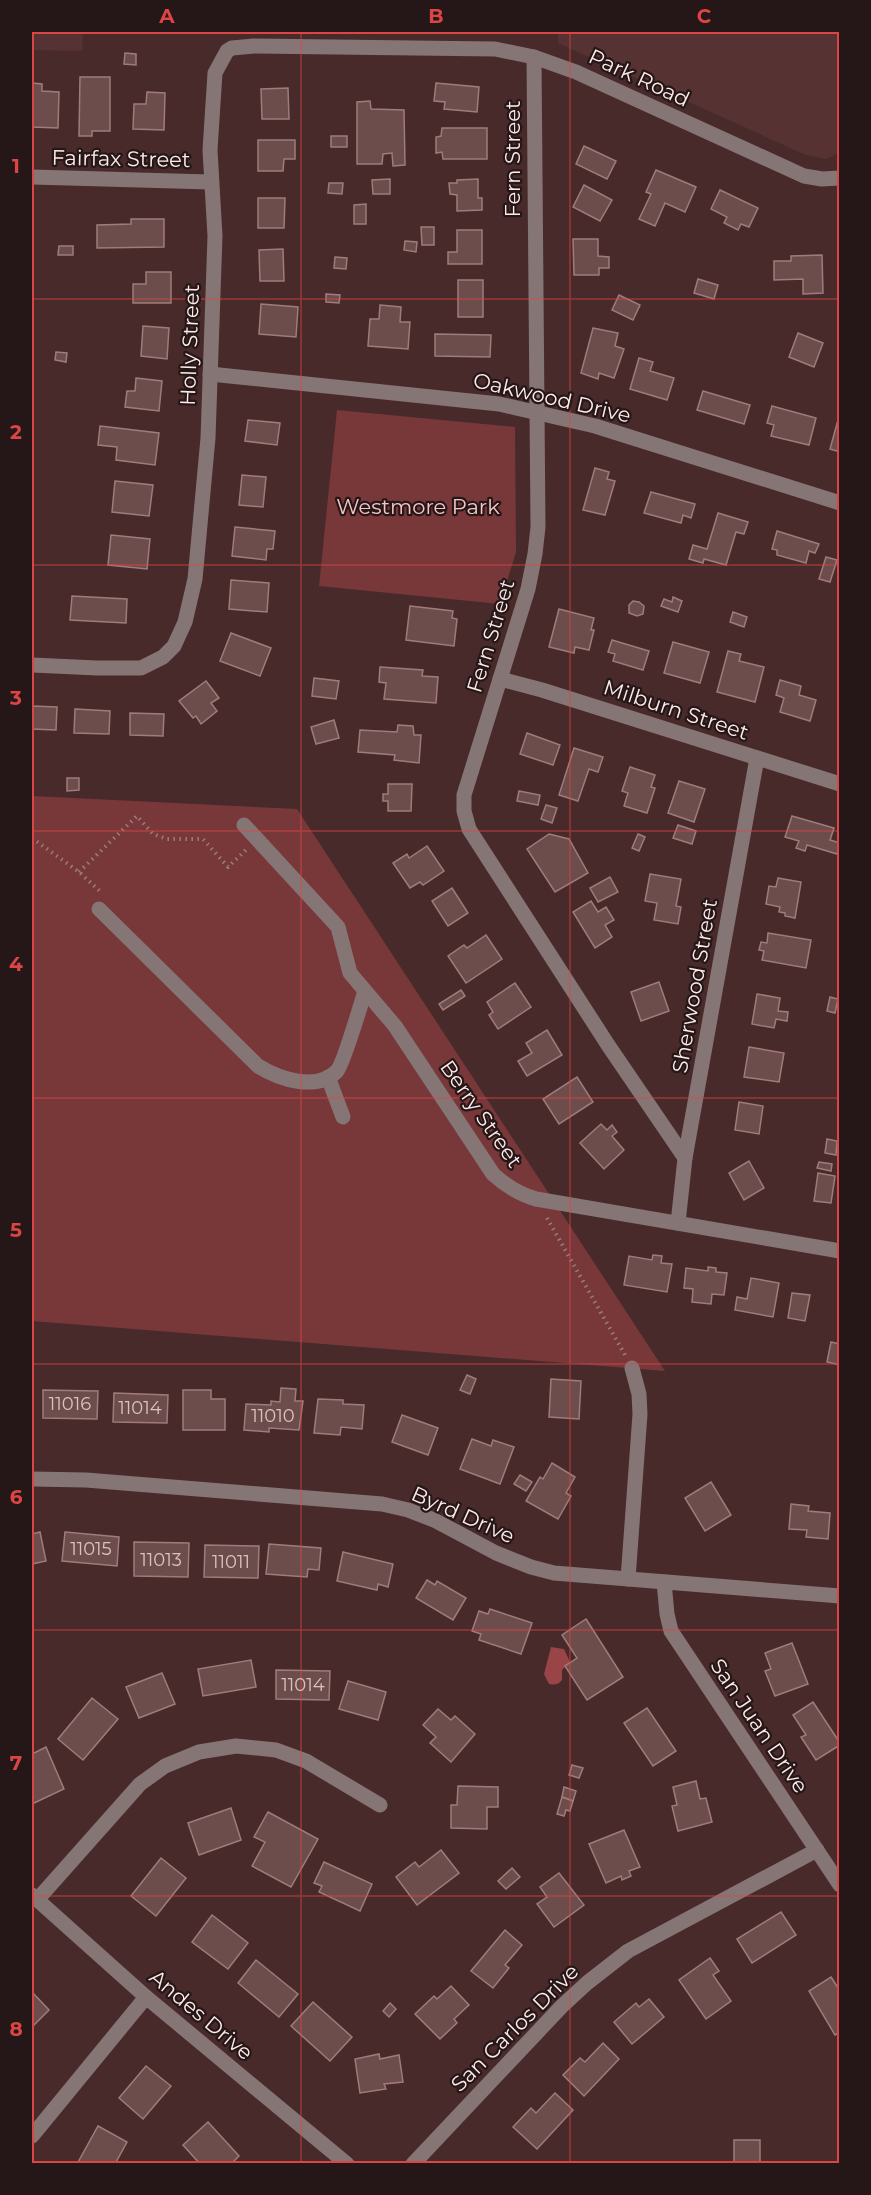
<svg xmlns="http://www.w3.org/2000/svg" width="871" height="2195" font-family="Montserrat,sans-serif">
<style>
.built{fill:#563233}
.green{fill:#78383a}
.water{fill:#994447}
.building{fill:#6d4c4c;stroke:#9f7c7b;stroke-width:1.5}
.lines{fill:none;stroke-linecap:round;stroke-linejoin:round}
.path{stroke:#977d7d;stroke-width:4;stroke-dasharray:1.5 4.5;stroke-linecap:butt}
.minor{stroke:#857575;stroke-width:15}
.grid{fill:none;stroke:#dc4545;stroke-width:1.5;stroke-opacity:0.55}
.labels{text-anchor:middle;stroke-width:4.5;stroke-linejoin:round;paint-order:stroke}
.number-label{font-size:18px;fill:#dac2c2}
.street-label{font-size:21px;fill:#feeae9;stroke:#251717}
.park-label{font-size:21px;fill:#f7c5c4;stroke:#251717}
.neatline{fill:none;stroke:#dc4545;stroke-width:2}
.grid-label{font-size:20px;text-anchor:middle;font-weight:bold;fill:#dc4545}
</style>
<rect width="100%" height="100%" fill="#482a2a"/>
<g class="built">
<path d="M32,32H83L82,51L32,50Z"/>
<path d="M558,32H839V153L826,159L806,155L558,43Z"/>
</g>
<g class="green">
<path d="M337,410L515,427L516,552L500,604L319,586Z"/>
<path d="M32,796L297,809L665,1371L32,1321Z"/>
</g>
<path class="water" d="M551,1647L564,1649L570,1662L562,1670V1680C558,1685 555,1685 549,1684L544,1674Z"/>
<g class="building">
<path d="M125,53L136,54V65L124,64Z"/>
<path d="M80,77H110V131H92V136H79Z"/>
<path d="M32,83L42,84V91L59,92L58,128L32,127Z"/>
<path d="M436,83L479,87L477,112L444,109L445,102L434,101Z"/>
<path d="M288,88L289,119H262L261,89Z"/>
<path d="M147,92L165,93L164,130L133,129L134,104H146Z"/>
<path d="M370,101L371,109L404,110L405,165L393,166L392,153L383,154L382,164H357V102Z"/>
<path d="M442,128H487V159H443L442,152L436,153V137L441,136Z"/>
<rect x="331" y="136" width="16" height="11"/>
<path d="M258,140H295V159H284L283,171H258Z"/>
<path d="M584,146L616,161L607,179L576,164Z"/>
<path d="M656,170L696,187L685,212L665,203L655,226L639,219L651,194L646,192Z"/>
<path d="M390,179V194H373L372,180Z"/>
<path d="M478,179V198H482V210L457,211V195L450,194L449,183H457V180Z"/>
<path d="M329,183H343L342,194L328,193Z"/>
<path d="M584,185L612,200L600,221L573,207Z"/>
<path d="M720,190L758,208L749,227L741,224L738,230L724,223L727,217L711,209Z"/>
<path d="M258,198H285L284,228H258Z"/>
<path d="M366,204V224H354V205Z"/>
<path d="M131,219H164V247L97,248V225L131,224Z"/>
<path d="M421,227H434V245H422Z"/>
<path d="M457,230H482V264H448V252H457Z"/>
<path d="M573,239H598V256L609,257V268H599V275H574Z"/>
<path d="M405,241L417,242L416,252L404,250Z"/>
<path d="M59,246H73V255H58Z"/>
<path d="M283,249L284,281H260L259,250Z"/>
<path d="M822,255L823,293L803,294V279L774,280V261H791V256Z"/>
<path d="M335,257L347,258L346,269L334,268Z"/>
<path d="M146,272H171V303H133V284H146Z"/>
<path d="M698,279L718,285L714,299L694,293Z"/>
<rect x="458" y="280" width="25" height="37"/>
<path d="M326,294L340,295L339,303L326,302Z"/>
<path d="M619,295L640,305L633,320L612,310Z"/>
<path d="M261,304L298,307L296,337L259,334Z"/>
<path d="M380,305L401,307L400,322H410L408,349L368,346L370,319H379Z"/>
<path d="M143,326L169,328L167,359L141,356Z"/>
<path d="M593,328L618,333L615,346L624,349L614,378L599,373L598,379L581,373Z"/>
<path d="M798,333L823,343L814,367L789,357Z"/>
<path d="M435,334L491,335L490,357L435,356Z"/>
<path d="M56,352L67,353L66,362L55,360Z"/>
<path d="M639,358L653,362L650,371L674,378L667,400L630,389Z"/>
<path d="M136,378L162,381L159,411L125,407L127,391H135Z"/>
<path d="M703,391L750,405L744,424L697,410Z"/>
<path d="M772,406L816,418L809,445L771,436L774,425L767,423Z"/>
<path d="M248,420L280,423L277,445L245,441Z"/>
<path d="M838,420H840V452L830,449Z"/>
<path d="M100,426L159,433L155,465L116,460L117,447L98,445Z"/>
<path d="M595,468L609,472L607,479L615,481L605,515L583,510Z"/>
<path d="M242,475L266,477L263,507L239,505Z"/>
<path d="M115,481L153,485L149,516L112,512Z"/>
<path d="M651,492L695,504L691,518L683,515L681,523L644,513Z"/>
<path d="M718,513L748,522L744,534L736,532L726,565L704,559L703,563L689,559L693,545L707,549Z"/>
<path d="M235,527L275,531L273,549H267L266,560L232,556Z"/>
<path d="M777,531L819,544L815,553L809,551L806,563L777,555V550L772,549Z"/>
<path d="M111,535L150,539L147,569L108,565Z"/>
<path d="M826,557L837,560L830,582L819,579Z"/>
<path d="M231,580L269,583L267,612L229,609Z"/>
<path d="M72,596L127,599L126,623L70,620Z"/>
<path d="M673,597L682,601L678,612L661,606L664,599L672,602Z"/>
<path d="M633,601L639,602L644,606L643,614L637,616L629,613V605Z"/>
<path d="M410,606L453,611L452,618L457,619L454,646L406,640Z"/>
<path d="M559,609L594,618L591,630H594L589,650L575,647L574,653L549,647Z"/>
<path d="M733,612L747,617L744,627L730,622Z"/>
<path d="M231,633L271,648L260,676L220,661Z"/>
<path d="M612,640L649,651L643,670L613,661L615,654L608,652Z"/>
<path d="M673,642L709,652L700,683L664,673Z"/>
<path d="M728,651L741,654L739,661L764,667L755,702L717,692Z"/>
<path d="M380,667L423,670L422,676L438,677L436,703L384,699L386,683L379,682Z"/>
<path d="M314,678L339,681L336,699L312,696Z"/>
<path d="M780,680L801,686L799,695L816,700L810,721L780,712L784,698L776,695Z"/>
<path d="M206,681L219,698L211,703L217,711L201,724L196,716L193,718L179,701Z"/>
<path d="M32,706L57,707L56,730L32,729Z"/>
<path d="M75,709L110,711L109,734L74,733Z"/>
<path d="M130,713L164,714L163,736L130,735Z"/>
<path d="M334,720L339,738L316,744L311,727Z"/>
<path d="M398,725L413,726L414,735H421L419,763L394,760L395,755L358,752L360,730L397,732Z"/>
<path d="M527,733L560,745L553,765L520,754Z"/>
<path d="M574,748L603,757L598,772L589,769L578,801L559,795Z"/>
<path d="M630,767L655,775L651,787L655,788L647,813L624,806L628,793L622,791Z"/>
<path d="M67,778H79V790L67,791Z"/>
<path d="M679,781L705,789L694,822L668,813Z"/>
<path d="M388,784H412L411,811H388V801H383V794H388Z"/>
<path d="M519,791L540,795L538,805L517,801Z"/>
<path d="M546,805L557,808L552,823L541,819Z"/>
<path d="M792,816L834,828L830,840L840,843L837,854L807,845L805,851L796,848L799,841L785,837Z"/>
<path d="M678,825L696,831L692,844L673,838Z"/>
<path d="M549,834L569,839L588,873L555,892L527,849Z"/>
<path d="M638,834L645,837L639,851L632,848Z"/>
<path d="M427,846L444,871L423,885L420,882L410,888L393,863L407,854L409,858Z"/>
<path d="M650,874L681,879L676,906L681,907L678,924L654,920L657,903L645,901Z"/>
<path d="M610,877L618,892L598,902L590,888Z"/>
<path d="M778,878L801,882L795,918L785,916V913L779,912L780,907L766,904L769,886L776,887Z"/>
<path d="M452,888L468,913L448,926L432,901Z"/>
<path d="M591,901L598,912L606,907L614,920L605,925L612,937L595,948L573,912Z"/>
<path d="M768,933L811,940L806,968L762,960L764,951L759,950L761,942L767,943Z"/>
<path d="M486,935L502,959L466,983L448,956L464,945L467,948Z"/>
<path d="M659,982L669,1011L641,1021L631,992Z"/>
<path d="M515,983L531,1007L498,1029L489,1015L493,1012L487,1002Z"/>
<path d="M461,990L465,996L443,1010L439,1004Z"/>
<path d="M757,994L780,998L778,1011L788,1012L787,1021L776,1019L774,1028L752,1024Z"/>
<path d="M830,997L838,999L835,1013L827,1011Z"/>
<path d="M547,1030L562,1055L527,1076L518,1061L532,1053L526,1043Z"/>
<path d="M749,1047L784,1053L779,1082L744,1077Z"/>
<path d="M577,1077L593,1102L559,1124L543,1099Z"/>
<path d="M739,1102L763,1106L759,1134L735,1130Z"/>
<path d="M601,1124L607,1130L612,1125L617,1132L612,1136L624,1150L604,1169L580,1143Z"/>
<path d="M827,1139L837,1141L836,1155L825,1153Z"/>
<path d="M749,1161L764,1188L744,1200L729,1173Z"/>
<path d="M819,1162L832,1164L831,1171L817,1168Z"/>
<path d="M818,1173L835,1176L831,1203L814,1201Z"/>
<path d="M653,1255L662,1256L661,1263L672,1264L667,1292L624,1285L629,1256L652,1260Z"/>
<path d="M708,1267L716,1268V1272L727,1273L724,1295L712,1294L711,1304L692,1302L693,1289L684,1288L686,1268L708,1271Z"/>
<path d="M751,1278L779,1283L773,1317L735,1310L737,1297L747,1299Z"/>
<path d="M792,1293L810,1295L805,1321L788,1318Z"/>
<path d="M831,1342L840,1344V1365L827,1362Z"/>
<path d="M467,1375L476,1379L470,1394L460,1390Z"/>
<path d="M551,1379L581,1381L579,1419L549,1417Z"/>
<path d="M281,1388L296,1389L295,1401H303L299,1430L269,1428V1432L244,1430L246,1404L271,1405V1401L280,1402Z"/>
<path d="M43,1390L98,1391L97,1419L43,1418Z"/>
<path d="M183,1390H211V1399H225V1430H183Z"/>
<path d="M114,1393L168,1395L167,1423L113,1422Z"/>
<path d="M318,1399L343,1400V1404L364,1405L362,1429L341,1427L340,1435L314,1433Z"/>
<path d="M402,1415L438,1428L428,1455L392,1442Z"/>
<path d="M472,1439L491,1446L493,1440L514,1447L500,1484L460,1469Z"/>
<path d="M552,1463L575,1477L566,1493L571,1496L558,1519L526,1501L540,1477L543,1479Z"/>
<path d="M520,1475L532,1482L526,1491L514,1484Z"/>
<path d="M711,1482L731,1515L705,1531L685,1498Z"/>
<path d="M791,1504L809,1506L808,1511L830,1513L828,1539L806,1537L807,1530L789,1529Z"/>
<path d="M40,1532L46,1561L32,1564V1534Z"/>
<path d="M65,1532L119,1537L117,1566L62,1561Z"/>
<path d="M134,1542L189,1543L188,1577L134,1576Z"/>
<path d="M269,1544L321,1548L319,1570L308,1569L307,1577L266,1574Z"/>
<path d="M205,1545L259,1546L258,1578L204,1577Z"/>
<path d="M343,1552L393,1564L388,1587L378,1584L377,1590L337,1581Z"/>
<path d="M427,1580L435,1585L437,1581L466,1598L453,1620L416,1598Z"/>
<path d="M490,1609L532,1623L521,1654L479,1640L481,1634L472,1631L479,1611L488,1614Z"/>
<path d="M586,1619L623,1677L587,1700L565,1666L577,1658L562,1635Z"/>
<path d="M792,1643L808,1684L775,1696L765,1671L771,1669L765,1653Z"/>
<path d="M251,1660L256,1687L203,1696L198,1669Z"/>
<path d="M276,1670L330,1671L329,1700L276,1699Z"/>
<path d="M162,1673L175,1704L139,1718L126,1687Z"/>
<path d="M348,1681L386,1692L378,1720L339,1709Z"/>
<path d="M92,1698L118,1719L83,1760L58,1739Z"/>
<path d="M813,1702L840,1743V1745L816,1760L801,1737L806,1735L793,1715Z"/>
<path d="M647,1708L676,1751L653,1766L624,1723Z"/>
<path d="M438,1709L451,1720L455,1716L475,1734L451,1762L430,1743L436,1737L423,1725Z"/>
<path d="M46,1747L64,1789L32,1804V1754Z"/>
<path d="M572,1765L583,1768L579,1778L569,1775Z"/>
<path d="M696,1781L700,1799L706,1798L712,1822L678,1831L672,1806L677,1805L673,1787Z"/>
<path d="M458,1786L498,1787V1807H487V1829L451,1828V1805H457Z"/>
<path d="M564,1787L576,1791L573,1801L562,1797Z"/>
<path d="M562,1797L573,1801L570,1811L566,1810L564,1816L557,1814Z"/>
<path d="M231,1808L241,1840L199,1855L188,1823Z"/>
<path d="M268,1812L318,1839L291,1887L252,1866L265,1842L254,1837Z"/>
<path d="M624,1830L640,1867L629,1871L631,1876L622,1880L621,1876L606,1883L589,1844Z"/>
<path d="M441,1850L459,1873L417,1905L396,1877L415,1862L419,1867Z"/>
<path d="M161,1858L186,1878L156,1916L131,1896Z"/>
<path d="M324,1862L372,1884L360,1911L319,1892L322,1886L314,1883Z"/>
<path d="M512,1868L520,1877L506,1889L498,1881Z"/>
<path d="M559,1873L584,1905L554,1927L537,1904L547,1897L540,1887Z"/>
<path d="M781,1912L796,1935L752,1963L737,1939Z"/>
<path d="M212,1915L248,1943L228,1969L192,1942Z"/>
<path d="M505,1930L522,1945L505,1965L509,1968L493,1988L471,1971Z"/>
<path d="M710,1958L719,1971L713,1975L731,2001L706,2019L679,1980Z"/>
<path d="M256,1960L298,1994L279,2017L238,1983Z"/>
<path d="M831,1977L840,1991V2032L835,2035L809,1991Z"/>
<path d="M451,1986L469,2005L454,2019L457,2023L440,2039L415,2014L434,1996L437,1999Z"/>
<path d="M32,1992L49,2010L32,2027Z"/>
<path d="M649,1999L664,2017L632,2044L614,2022L636,2003L639,2007Z"/>
<path d="M313,2002L352,2037L330,2061L291,2026Z"/>
<path d="M390,2003L396,2009L389,2017L383,2011Z"/>
<path d="M603,2043L619,2059L584,2096L563,2075L580,2058L585,2062Z"/>
<path d="M379,2054L380,2059L399,2055L403,2082L384,2084L386,2089L360,2093L355,2059Z"/>
<path d="M146,2066L171,2086L143,2119L119,2098Z"/>
<path d="M555,2093L573,2110L537,2149L513,2127L531,2108L536,2113Z"/>
<path d="M208,2122L239,2156L231,2164H200L183,2145Z"/>
<path d="M98,2126L127,2142L115,2164H77Z"/>
<rect x="734" y="2140" width="26" height="24"/>
</g>
<g class="lines">
<g class="path">
<path d="M32,838L79,872L102,893"/>
<path d="M79,872L137,816L153,834L167,839H203L228,867L246,850"/>
<path d="M547,1218L625,1355"/>
</g>
<g class="minor">
<path d="M534,57L538,527L535,554L528,589L464,795V811L469,829L608,1045L685,1158"/>
<path d="M32,177L210,182"/>
<path d="M210,374L499,404L595,426L840,503"/>
<path d="M32,665L97,668H141L163,657L174,646L185,622L195,579L208,438L215,236L210,150L215,73L227,51L232,48L254,46L495,49L534,57L576,72L804,176L822,179L840,178"/>
<path d="M500,679L542,690L840,784"/>
<path d="M244,825L338,927L350,973L395,1026L493,1174C506,1186 519,1194 536,1199L840,1251"/>
<path d="M99,909L258,1066C279,1079 317,1092 337,1071C343,1065 361,1004 365,991"/>
<path d="M328,1077L343,1117"/>
<path d="M678,1223L685,1158L757,758"/>
<path d="M32,1479L86,1480L382,1504L408,1510L434,1520L496,1553L531,1567L554,1573L840,1596"/>
<path d="M628,1579L640,1414L639,1394L632,1368"/>
<path d="M664,1582L667,1614L671,1631L840,1885"/>
<path d="M32,1895L146,1997L347,2164"/>
<path d="M37,1900L140,1784L165,1766L199,1752L236,1746L276,1750L306,1761L380,1805"/>
<path d="M32,2136L146,1997"/>
<path d="M413,2164L562,2006L587,1983L628,1951L817,1850"/>
</g>
</g>
<path class="grid" d="M301,32V2164M570,32V2164M32,299H840M32,565H840M32,831H840M32,1098H840M32,1364H840M32,1630H840M32,1896H840"/>
<g class="labels">
<g class="number-label">
<text x="70" y="1410">11016</text>
<text x="140" y="1414">11014</text>
<text x="273" y="1422">11010</text>
<text x="91" y="1555">11015</text>
<text x="161" y="1566">11013</text>
<text x="231" y="1568">11011</text>
<text x="303" y="1691">11014</text>
</g>
<g class="street-label">
<text transform="translate(639 78) rotate(25)" y="7">Park Road</text>
<text transform="translate(121 159) rotate(1)" y="7">Fairfax Street</text>
<text transform="translate(513 159) rotate(-90)" y="7">Fern Street</text>
<text transform="translate(190 345) rotate(-88)" y="7">Holly Street</text>
<text transform="translate(552 398) rotate(13)" y="7">Oakwood Drive</text>
<text transform="translate(491 636) rotate(-73)" y="7">Fern Street</text>
<text transform="translate(676 710) rotate(18)" y="7">Milburn Street</text>
<text transform="translate(695 986) rotate(-80)" y="7">Sherwood Street</text>
<text transform="translate(481 1114) rotate(55)" y="7">Berry Street</text>
<text transform="translate(463 1515) rotate(24)" y="7">Byrd Drive</text>
<text transform="translate(759 1726) rotate(56)" y="7">San Juan Drive</text>
<text transform="translate(201 2015) rotate(40)" y="7">Andes Drive</text>
<text transform="translate(515 2028) rotate(-45)" y="7">San Carlos Drive</text>
</g>
<g class="park-label">
<text x="418" y="514">Westmore Park</text>
</g>
</g>
<rect width="871" height="2195" fill="none" stroke="#251717" stroke-width="66"/>
<rect x="33" y="33" width="805" height="2129" class="neatline"/>
<g class="grid-label">
<text x="167" y="23">A</text>
<text x="436" y="23">B</text>
<text x="704" y="23">C</text>
<text x="16" y="173">1</text>
<text x="16" y="439">2</text>
<text x="16" y="705">3</text>
<text x="16" y="971">4</text>
<text x="16" y="1237">5</text>
<text x="16" y="1504">6</text>
<text x="16" y="1770">7</text>
<text x="16" y="2036">8</text>
</g>
</svg>
